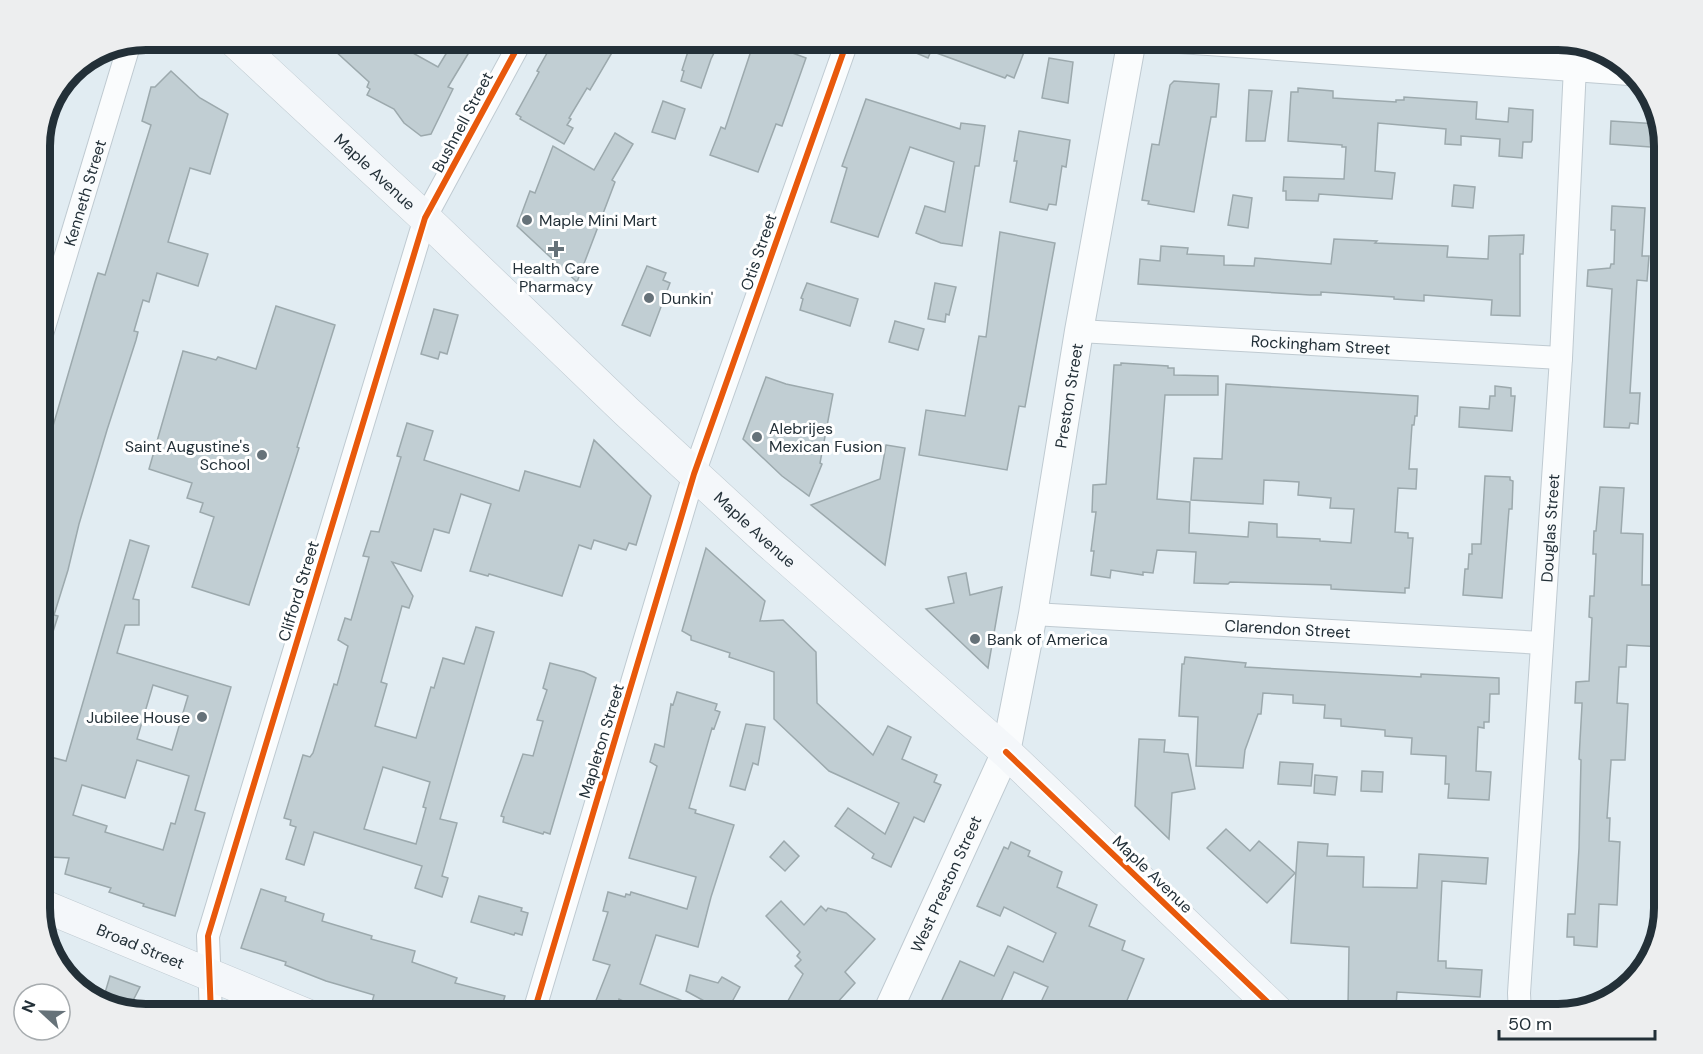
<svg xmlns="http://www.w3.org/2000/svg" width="1703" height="1054" font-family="'DM Sans',sans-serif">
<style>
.building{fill:#c1ced3;stroke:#9ca9ad;stroke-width:1.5;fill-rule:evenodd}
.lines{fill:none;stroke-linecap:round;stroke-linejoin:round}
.minor-casing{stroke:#bfcad1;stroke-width:24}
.tertiary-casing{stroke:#bfcad1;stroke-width:30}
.secondary-casing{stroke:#bfcad1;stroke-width:33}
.minor{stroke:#fafcfd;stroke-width:22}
.tertiary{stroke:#fafcfd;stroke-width:28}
.secondary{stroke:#f4f7fa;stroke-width:32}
.cycleway-casing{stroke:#fff;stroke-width:10}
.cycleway{stroke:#e8590c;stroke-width:6}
.poi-dot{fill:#667279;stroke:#fff;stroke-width:2}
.labels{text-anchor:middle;stroke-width:6;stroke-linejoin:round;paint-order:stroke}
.street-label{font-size:16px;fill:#233038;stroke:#fff}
.poi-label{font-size:16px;fill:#233038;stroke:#fff;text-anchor:start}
.rim{fill:none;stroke:#233038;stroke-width:8}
</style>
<rect width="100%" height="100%" fill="#e1ecf2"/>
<g class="building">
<path d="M322,39H398L414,47L411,52L438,67L455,39H464L474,44L448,87L453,89L431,134L421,136L404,123L394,109L367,95L370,89L367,87L369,82Z"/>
<path d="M555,39H620L590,90L587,88L569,118L571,119L567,125L573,128L564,144L520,119L521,117L516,114L539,72L537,71Z"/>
<path d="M692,39H721L711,59L701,88L681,81L684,71L682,70Z"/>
<path d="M755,39L806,58L782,126L776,124L758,172L710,155L721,127L725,129Z"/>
<path d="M883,39H1029L1014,78L1007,75L1005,78L931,51L928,58Z"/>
<path d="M1049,58L1073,62L1068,103L1042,98Z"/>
<path d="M171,71L200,98L228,114L210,174L190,168L168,242L208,254L198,286L157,273L149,302L143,300L134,331L138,332L136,340L107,430L79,524L68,570L54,615L58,616L43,663L39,662V474L95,282L98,273L105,275L151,125L142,121L151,87H155Z"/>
<path d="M1174,81L1219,84L1216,117H1211L1194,212L1148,204L1149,201L1142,200L1152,144L1159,145L1170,85Z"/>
<path d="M1298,88L1333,91V98L1396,102V100H1404V97L1477,102L1476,119L1508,122L1509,108L1533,110L1532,140L1531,142H1523L1522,158L1499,156L1500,139L1461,136V145L1445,144L1446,129L1378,123L1375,171L1395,173L1392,199L1319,194L1318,201L1286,200V191H1283L1284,177L1344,179L1346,147H1342V145L1288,141L1291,92H1298Z"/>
<path d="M1249,90L1272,91L1265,141H1246Z"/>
<path d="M866,99L960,129L961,123L985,126L979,166H975L962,246L941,243L916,233L925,206L945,212L954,162L910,147L878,237L831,222L847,168L842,166Z"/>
<path d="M663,101L685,109L675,139L652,132Z"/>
<path d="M1611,121L1659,124L1664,138V148L1610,144Z"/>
<path d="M1019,131L1070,140L1066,167L1062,166L1056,205L1049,204L1047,210L1010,202L1017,161H1014Z"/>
<path d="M615,133L633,144L612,180L615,182L577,282L517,226L530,191L535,193L553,146L594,170Z"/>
<path d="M1454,185L1475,187L1473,208L1452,206Z"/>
<path d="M1233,195L1252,198L1248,228L1228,225Z"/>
<path d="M1612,206L1645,208L1642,256H1649L1647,281L1637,280L1630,393H1640L1638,424L1630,423L1629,428L1604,427L1612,289L1587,286L1588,270L1610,268L1611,264H1614L1615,230H1611Z"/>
<path d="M1000,232L1055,243L1025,407L1019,406L1007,470L919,455L926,410L965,416L979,336L986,337Z"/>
<path d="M1524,235L1523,254H1520V316L1491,315L1492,300L1424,295V301L1394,299V297L1321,292V295H1310L1138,284L1140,259L1160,261L1161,246L1188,248L1187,254L1224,256V265L1254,266L1255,258L1331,264L1334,239L1377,241L1375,243L1448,246L1447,257L1488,259L1489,236Z"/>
<path d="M647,266L666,273L663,280L670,283L650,336L622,325Z"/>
<path d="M807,283L858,299L850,326L800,310L803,299L801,298Z"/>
<path d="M935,283L956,287L949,315L946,314L945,322L928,319Z"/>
<path d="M276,306L335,325L297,447L299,448L249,605L192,587L214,517L200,512L203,503L187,498L192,483L149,469L183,351L216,360L218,357L256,369Z"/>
<path d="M434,309L458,315L447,354L440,352L438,359L421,354Z"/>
<path d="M895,321L924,329L918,350L889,342Z"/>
<path d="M1121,363L1168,366V368H1174V375L1218,376V395H1165L1157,499L1190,502L1189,533L1248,537L1249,522L1277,524V537L1320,539V541L1351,543L1354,509L1330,508L1331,498L1298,495L1299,482L1264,480L1263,504L1191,500L1194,458L1222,459L1226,384L1418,396L1417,416H1415L1414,425H1412L1409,469H1417L1416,489L1398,488L1395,532L1408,533V538H1413L1409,588H1405V593L1331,589V585L1230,582L1228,584L1194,583L1196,552L1157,550L1153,573L1143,572V575L1111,570L1110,578L1091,575L1094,551H1091L1096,512H1092L1093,485L1106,484L1114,365H1121Z"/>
<path d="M766,377L786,384L833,394L820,463L822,464L809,496L782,476L743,439Z"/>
<path d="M1495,386L1511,388V396H1515L1512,431L1459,427L1460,407L1489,409L1490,396H1495Z"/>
<path d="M407,423L433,431L424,460L519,491L525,471L580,487L594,440L651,496L636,545L629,543L626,550L594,540L591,549L579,545L562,596L489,574L488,576L470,571L491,504L461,494L449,533L434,529L421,571L392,562L413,596L409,608L402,606L381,682L387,684L375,726L416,738L431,687L434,688L443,658L464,664L476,627L494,632L440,819L457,823L442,876L448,878L442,897L415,888L422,866L314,832L304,865L286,859L296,827L290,825L291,820L284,818L303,755L310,757L313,753L334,684L337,685L348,646L338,640L345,618L351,620L369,557L363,556L371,531L379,532L401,457L397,456ZM383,767L430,782L423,807L426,808L416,844L364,829Z"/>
<path d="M886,445L905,448L885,565L811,505L880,479Z"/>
<path d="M1485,476L1510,477V480L1513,481L1512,509H1509L1502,598L1463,595L1465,569H1468L1469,554H1472V544H1481Z"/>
<path d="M1600,487L1624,488L1621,533L1643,534L1642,585H1664V647L1627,645L1626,667H1619L1617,703L1628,704L1625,760H1611V762L1607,818H1610L1609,841L1620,842L1617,905L1599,904L1597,947L1574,945V937H1567L1568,914H1575L1579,848L1581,760L1579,759L1582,705V703H1575L1576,682L1589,681L1592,618L1589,617L1590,596H1594L1596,554H1593L1594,531H1596Z"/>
<path d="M130,540L149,546L133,599L139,600V625H125L117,653L231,687L195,810L205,813L175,916L143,906L144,904L109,892L111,888L65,874L69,858L51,857L39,854V754L66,761ZM153,685L188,696L172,750L137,739ZM137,760L189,776L175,824L171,823L163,850L105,832L107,826L73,815L82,785L125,798Z"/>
<path d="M706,548L765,601L760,621L783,620L816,652L817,703L873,755L888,726L911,737L902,759L937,775L934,782L941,785L924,822L914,817L891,867L872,858L874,854L835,826L848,808L885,834L899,803L829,771L774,719V672L729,657L730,653L691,640V636L682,631Z"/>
<path d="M966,573L970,595L1002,587L988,668L926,609L954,603L948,577Z"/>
<path d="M1185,657L1246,663L1245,667L1297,670L1421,677V674L1499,678V694H1490L1489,722H1484V728L1478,727L1476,771L1491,772L1489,800L1448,798L1449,784H1445L1446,756L1411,754L1412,738L1385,736V730L1341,726V719L1324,718L1325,705L1293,703V695L1263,693L1261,714H1258L1245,750L1243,768L1196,766L1198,717L1179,716L1182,664H1184Z"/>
<path d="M550,663L584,672L596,678L550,834L544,832L543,834L503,822L504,817L501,816L523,754L533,756L543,721L537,720L547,690L543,688Z"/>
<path d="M677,692L717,704L715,710L720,712L714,729L712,728L689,808L696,810L695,813L734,825L711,897L698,947L656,935L640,984L718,1015H652L619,999L615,1011L595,1003L610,965L593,960L608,912L603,911L608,892L625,897L626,894L630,895L631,892L687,909L696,877L629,858L657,766L650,762L655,744L664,747L671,704L673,705Z"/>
<path d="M746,724L765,727L758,765L753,763L745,790L730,786Z"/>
<path d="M1139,739L1165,740L1164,752L1188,754L1195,789L1172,793L1169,839L1135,806Z"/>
<path d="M1280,762L1313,764L1311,786L1278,784Z"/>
<path d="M1362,771L1383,772L1382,792L1361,791Z"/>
<path d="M1315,775L1337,777L1335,795L1314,793Z"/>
<path d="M1226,829L1250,851L1259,841L1295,873L1267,903L1207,848Z"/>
<path d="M784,841L799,856L785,871L770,857Z"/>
<path d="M1011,842L1030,851L1028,856L1062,872L1057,887L1097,905L1089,926L1125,941L1122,950L1144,959L1121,1015H1035L1048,987L1014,972L995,1015H935L960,961L994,976L1008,946L1043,962L1056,933L1004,907L1000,916L977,906L1004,847L1008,849Z"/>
<path d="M1298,842L1328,844L1327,856L1364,857L1363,887L1417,888L1419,854L1488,858L1486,884L1442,881L1438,961H1446V968L1482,970L1480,997L1397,992L1396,1007L1348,1005L1349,947L1291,943Z"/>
<path d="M261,889L286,897L285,901L324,914L322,921L372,936L371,939L415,951L412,962L457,978L455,983L505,996L499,1015H415L372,1002L374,995L326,981L285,965L286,962L241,948Z"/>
<path d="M479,896L522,908L521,911L528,913L522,935L515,933L514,935L471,922Z"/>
<path d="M781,901L804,925L821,906L826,911L828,908L846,913L875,939L845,972L855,983L826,1015H780L803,974L795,966L801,960L797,956L800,952L766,916Z"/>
<path d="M690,975L718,983L722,977L740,987L726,1013L686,991Z"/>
<path d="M110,976L140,987L128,1010L102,1003Z"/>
</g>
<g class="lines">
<defs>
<g id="minor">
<path id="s1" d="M1079,331L1561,358"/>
<path id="s2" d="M39,344L130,42"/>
<path id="s3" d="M1033,614L1542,643"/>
<path d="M211,1015L208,936L425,218L522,39"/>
<path d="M533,1015L694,474L848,39"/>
<path id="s4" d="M1520,1015L1519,993L1561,358L1575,67L1573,43"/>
</g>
<g id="tertiary">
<path d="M1180,39L1629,71"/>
<path id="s5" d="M886,1015L1006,752L1033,614L1079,331L1132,39"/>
</g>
<g id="secondary">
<path id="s6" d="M232,39L425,218L626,411L765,539L1006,752L1281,1015"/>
<path id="s7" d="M39,904L307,1015"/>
</g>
</defs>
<use href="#minor" class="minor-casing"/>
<use href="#tertiary" class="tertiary-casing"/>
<use href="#secondary" class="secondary-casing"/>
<use href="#minor" class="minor"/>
<use href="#tertiary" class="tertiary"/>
<use href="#secondary" class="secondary"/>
<defs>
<g id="cycleway">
<path d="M1006,752L1281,1015"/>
<path d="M211,1015L208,936L425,218L522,39"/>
<path d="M533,1015L694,474L848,39"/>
</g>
</defs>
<use href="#cycleway" class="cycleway-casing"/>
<use href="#cycleway" class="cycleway"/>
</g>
<g class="poi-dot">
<circle cx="527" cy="220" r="6"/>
<path d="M553 240h6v6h6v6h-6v6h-6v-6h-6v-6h6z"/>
<circle cx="649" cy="298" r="6"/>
<circle cx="757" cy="437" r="6"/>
<circle cx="262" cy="455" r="6"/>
<circle cx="975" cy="639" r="6"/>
<circle cx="202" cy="717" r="6"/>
</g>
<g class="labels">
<g class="street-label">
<text transform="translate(462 122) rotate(-62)" y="6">Bushnell Street</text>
<text dy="6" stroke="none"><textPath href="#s6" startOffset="195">Maple Avenue</textPath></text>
<text dy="6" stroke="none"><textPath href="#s2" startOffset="158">Kenneth Street</textPath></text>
<text transform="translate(758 252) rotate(-71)" y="6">Otis Street</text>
<text dy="6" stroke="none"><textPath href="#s1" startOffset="242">Rockingham Street</textPath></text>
<text dy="6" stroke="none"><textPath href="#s5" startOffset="651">Preston Street</textPath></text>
<text dy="6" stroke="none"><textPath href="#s6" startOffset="717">Maple Avenue</textPath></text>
<text dy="6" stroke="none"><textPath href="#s4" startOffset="488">Douglas Street</textPath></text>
<text transform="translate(298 591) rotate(-73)" y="6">Clifford Street</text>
<text dy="6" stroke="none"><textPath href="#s3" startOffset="255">Clarendon Street</textPath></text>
<text transform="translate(601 741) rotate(-73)" y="6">Mapleton Street</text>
<text transform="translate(1153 874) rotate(44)" y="6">Maple Avenue</text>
<text dy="6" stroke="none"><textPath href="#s5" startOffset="144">West Preston Street</textPath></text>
<text dy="6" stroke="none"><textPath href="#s7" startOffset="110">Broad Street</textPath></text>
</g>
<g class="poi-label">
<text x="539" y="226">Maple Mini Mart</text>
<text x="556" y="274" text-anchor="middle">Health Care<tspan x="556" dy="18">Pharmacy</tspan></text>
<text x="661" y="304">Dunkin'</text>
<text x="769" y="434">Alebrijes<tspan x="769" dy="18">Mexican Fusion</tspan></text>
<text x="250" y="452" text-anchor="end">Saint Augustine's<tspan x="250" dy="18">School</tspan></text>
<text x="987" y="645">Bank of America</text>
<text x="190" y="723" text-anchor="end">Jubilee House</text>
</g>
</g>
<path d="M0 0H1703V1054H0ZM146 50H1558A96 96 0 0 1 1654 146V908A96 96 0 0 1 1558 1004H146A96 96 0 0 1 50 908V146A96 96 0 0 1 146 50Z" fill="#edeeef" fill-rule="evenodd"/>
<path class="rim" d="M146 50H1558A96 96 0 0 1 1654 146V908A96 96 0 0 1 1558 1004H146A96 96 0 0 1 50 908V146A96 96 0 0 1 146 50Z"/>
<g transform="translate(42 1012) rotate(292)"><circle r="28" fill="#ffffff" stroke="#a7acaf" stroke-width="1.5"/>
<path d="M0-4.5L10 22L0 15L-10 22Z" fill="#667279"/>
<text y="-9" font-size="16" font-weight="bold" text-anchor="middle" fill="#233038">N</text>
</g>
<path d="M1499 1030v9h156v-9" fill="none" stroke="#233038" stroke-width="3"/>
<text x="1508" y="1030" font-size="18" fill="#233038" stroke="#ffffff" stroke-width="4.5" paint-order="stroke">50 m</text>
</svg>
